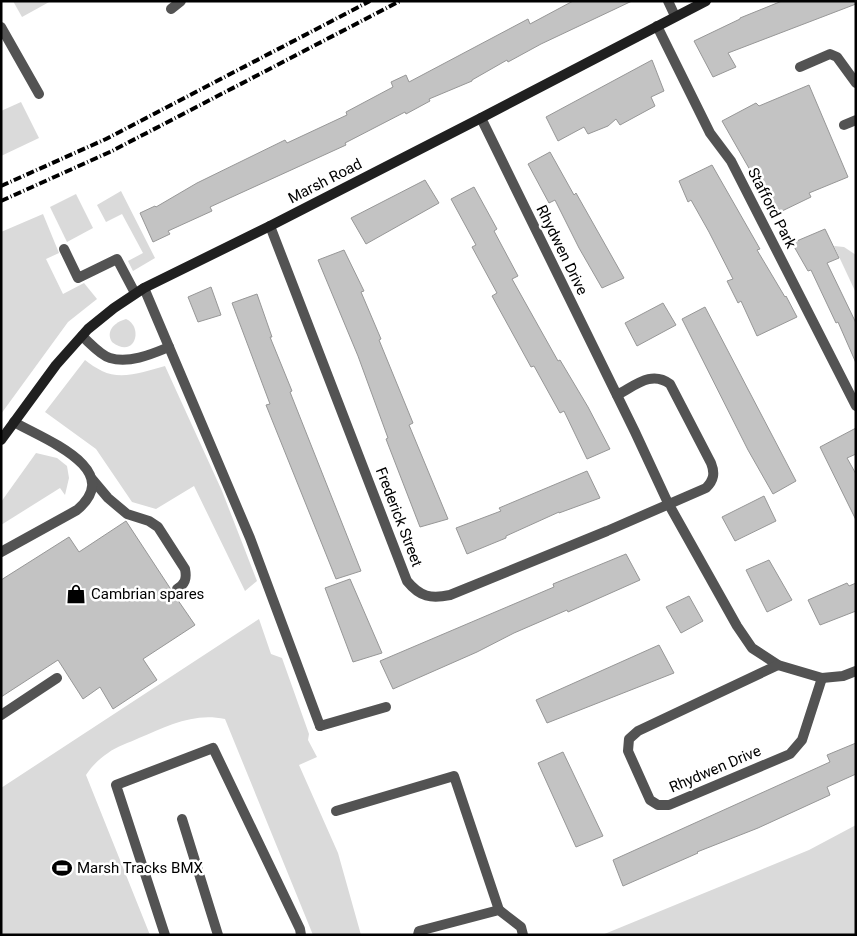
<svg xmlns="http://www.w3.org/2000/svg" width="857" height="936" font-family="Roboto,sans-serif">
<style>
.green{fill:#dadada}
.building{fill:#c3c3c3;stroke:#979797}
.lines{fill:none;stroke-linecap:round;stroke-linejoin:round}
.lane{stroke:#535353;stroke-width:10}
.street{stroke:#535353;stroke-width:10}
.secondary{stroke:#202020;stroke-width:10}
.rail{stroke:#000;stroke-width:4;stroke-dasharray:8 2.5 1 2.5;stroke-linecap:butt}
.labels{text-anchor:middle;stroke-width:5;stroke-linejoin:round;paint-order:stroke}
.street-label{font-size:15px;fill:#000;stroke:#fff}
.poi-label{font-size:15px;fill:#000;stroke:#fff;text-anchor:start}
</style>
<rect width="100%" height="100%" fill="#fff"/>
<g class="green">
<path d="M13,1H51L22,17Z"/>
<path d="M21,102L39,138L1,156V111Z"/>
<path d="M121,191L155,258L133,271L128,261L143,253L122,214L106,222L97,205Z"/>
<path d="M76,194L93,228L67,242L50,207Z"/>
<path d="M43,214L59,253L46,259L63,294L84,283L97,299L68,322L1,414V232Z"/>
<path d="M834,246L844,247L856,255V293Z"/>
<path d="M126,319C144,327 135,360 112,342C105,331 115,322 126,319Z"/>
<path d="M85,360C90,364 96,368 102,371C122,381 145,371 165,366L222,491L257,581L245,591L194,486L156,509L132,502L96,449L45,412Z"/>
<path d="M36,453L57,458L67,466L69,478L65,495L60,488L1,525V502Z"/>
<path d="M259,619L271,654L282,658L309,734L308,740L317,757L299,765L338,853L361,935H313L225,719C194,712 167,726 139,738C129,743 117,746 108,753C99,759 92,766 86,775L150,935H1V788Z"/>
<path d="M856,825V935H602L809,850Z"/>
</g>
<g class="building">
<path d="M573,1H632L541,44L508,62L507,60L472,80V81L429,99L430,101L406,114L405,112L345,143L346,145L210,207L212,211L168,231L170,234L153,242L140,213L155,206L156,207L197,183L285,140L287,143L347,115L346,112L393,87L391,82L406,75L409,82L528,19L530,24Z"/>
<path d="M782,1H856V4L728,53L736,67L713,77L694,41L740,19V18Z"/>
<path d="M652,60L664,91L651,97L655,106L620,125L616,119L608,126L588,134L584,127L558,141L546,117Z"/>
<path d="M809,85L848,177L809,193L811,197L780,212H774L722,121L756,103L759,106Z"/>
<path d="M550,152L574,195L576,193L624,278L602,288L579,248L555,200L549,203L528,164Z"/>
<path d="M712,165L760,249L757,250L785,297L786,296L797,317L757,336L741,301L738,303L727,281L733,279L709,232L691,200L688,202L679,181Z"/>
<path d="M425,180L439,203L366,244L351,218Z"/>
<path d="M474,187L497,229L494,231L518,276L512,279L558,361L560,360L588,407L610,449L587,459L564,411L560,413L534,366L531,367L492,296L497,293L472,247L476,245L451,199Z"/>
<path d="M825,229L839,258L827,263L856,323V363L838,322L836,323L811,270L808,271L792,243Z"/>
<path d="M344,250L364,291L361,292L381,339L379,340L413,423L409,425L448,519L420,527L386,439L388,438L358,356L318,260Z"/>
<path d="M211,287L221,315L198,322L188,297Z"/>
<path d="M257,294L272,337H270L292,391L290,392L361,571L336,579L266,405L270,404L232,303Z"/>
<path d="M663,303L676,325L637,346L625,323Z"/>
<path d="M705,307L796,481L773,494L748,450L682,319Z"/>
<path d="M856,428V454L847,458L856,474V520L820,447Z"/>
<path d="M587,471L600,498L559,513V512L506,536V538L467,554L456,528L501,511L499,508Z"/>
<path d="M764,496L776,521L735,541L722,517Z"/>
<path d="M126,521L170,588L171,592L175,596L195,625L143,659L157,680L113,709L100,687L83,699L58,660L1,697V580L69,537L79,552Z"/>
<path d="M626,554L640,580L568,612L567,610L514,633L477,652L393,689L380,661L554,587L553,584Z"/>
<path d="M769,560L792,600L767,612L746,570Z"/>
<path d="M350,579L382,653L353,662L325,588Z"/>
<path d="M847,583L849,586L856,583V611L820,625L808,600Z"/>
<path d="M689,596L703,621L681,633L666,607Z"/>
<path d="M659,645L674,673L547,723L536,700Z"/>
<path d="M856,743V774L827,787L830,795L758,828L697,852L698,853L623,886L613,860L830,762L827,755Z"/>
<path d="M563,752L603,836L576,847L538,763Z"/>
</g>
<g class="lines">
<g class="lane">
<path d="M657,26L710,133L731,161L856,406"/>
<path d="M64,249L78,278L117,259L135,293"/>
<path d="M92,479L108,498L127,514L149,521L158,527L185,569C187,579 185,584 177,589"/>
<path d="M1,552L77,510C126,469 43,439 14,422"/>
<path d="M1,715L57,678"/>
<path d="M320,726L386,707"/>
<path d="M336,811L454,776L499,910"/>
<path d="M182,819L218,935"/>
<path d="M165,935L116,785L213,748L300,929L301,935"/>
<path d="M418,935L419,931L499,910L521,927L523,935"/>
</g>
<g class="street">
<path d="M668,1L675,16"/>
<path d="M171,9L181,1"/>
<path d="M1,27L39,94"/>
<path d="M800,67L830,54L837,57L856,83"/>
<path d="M481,118L635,432L668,503L737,626L752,648L778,665L822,678L843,676L856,671"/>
<path d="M844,125L856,120"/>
<path d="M270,226L407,581C420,597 431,599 450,595L607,531L706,488C714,480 715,473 711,463L670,384C651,370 635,386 617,395"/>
<path d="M144,288L250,538L320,726"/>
<path d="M82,336C90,343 100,355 110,358C129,364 152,354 169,347"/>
<path d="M778,665L638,731L629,739L628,751L650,800L658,805H669L790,754L802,740L822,678"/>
</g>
<path class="secondary" d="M1,440L56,365L88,329L114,308L144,288L270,226L481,118L706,1"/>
<g class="rail">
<path d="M1,186L106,139L370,1"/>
<path d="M1,201L112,151L400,1"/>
</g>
</g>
<defs>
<symbol id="shop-bare" viewBox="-9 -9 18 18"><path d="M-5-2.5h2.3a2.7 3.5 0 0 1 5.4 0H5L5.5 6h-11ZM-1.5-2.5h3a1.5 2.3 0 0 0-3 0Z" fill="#000" stroke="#fff" stroke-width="2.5" paint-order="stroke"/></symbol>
<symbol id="stadium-bare" viewBox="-9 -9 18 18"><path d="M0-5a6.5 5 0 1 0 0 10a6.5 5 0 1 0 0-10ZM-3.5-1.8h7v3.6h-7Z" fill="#000" stroke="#fff" stroke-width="2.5" paint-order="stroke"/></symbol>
</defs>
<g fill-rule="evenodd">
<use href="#shop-bare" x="62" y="580" width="28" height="28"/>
<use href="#stadium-bare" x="48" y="854" width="28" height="28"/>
</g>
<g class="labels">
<g class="street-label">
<text transform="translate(325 181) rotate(-27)" y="5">Marsh Road</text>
<text transform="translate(772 208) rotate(63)" y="5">Stafford Park</text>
<text transform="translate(562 250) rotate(64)" y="5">Rhydwen Drive</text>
<text transform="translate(399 517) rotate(69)" y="5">Frederick Street</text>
<text transform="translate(715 769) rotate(-23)" y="5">Rhydwen Drive</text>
</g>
<g class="poi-label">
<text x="91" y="599">Cambrian spares</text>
<text x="77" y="873">Marsh Tracks BMX</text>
</g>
</g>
<rect width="857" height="936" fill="none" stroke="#000000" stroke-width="5"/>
</svg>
